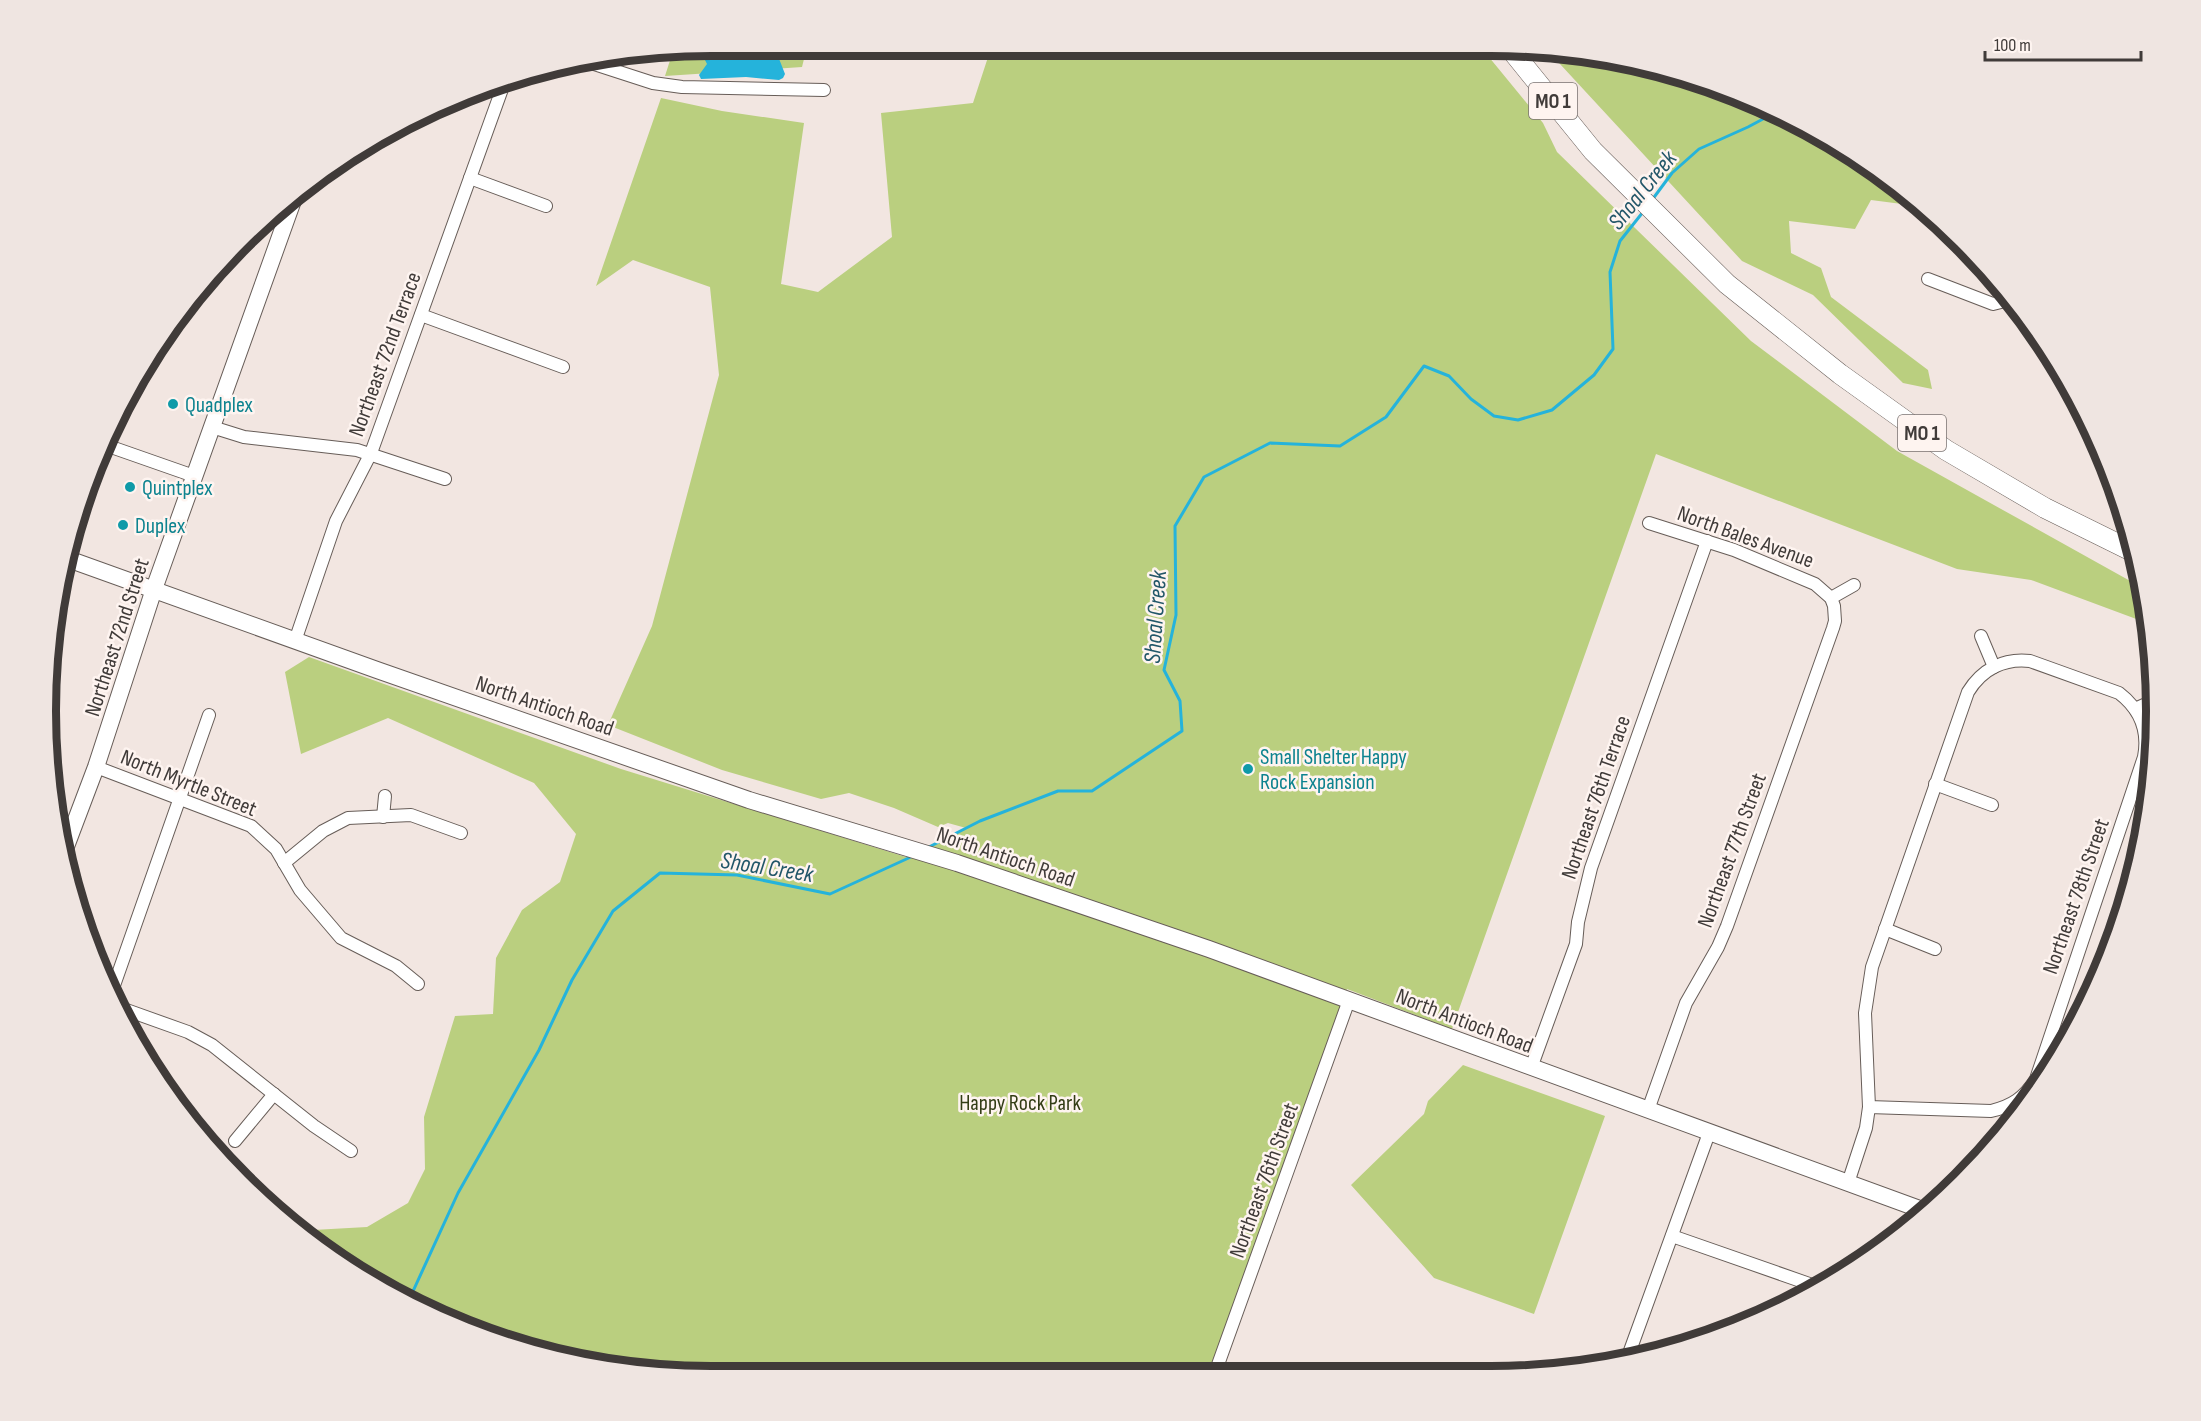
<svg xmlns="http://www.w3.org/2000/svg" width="2201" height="1421" font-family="'Sofia Sans Condensed',sans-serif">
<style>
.green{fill:#bacf7f}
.water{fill:#25b3db}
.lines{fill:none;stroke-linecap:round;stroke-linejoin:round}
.stream{stroke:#25b3db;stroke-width:3}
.street-casing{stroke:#675d58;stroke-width:14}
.secondary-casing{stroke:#675d58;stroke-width:18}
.primary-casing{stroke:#675d58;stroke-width:21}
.street{stroke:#fff;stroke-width:12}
.secondary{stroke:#fff;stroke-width:16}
.primary{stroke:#fff;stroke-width:20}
.culture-dot{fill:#0f9aa8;stroke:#fef4f0;stroke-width:2}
.labels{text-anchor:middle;stroke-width:5;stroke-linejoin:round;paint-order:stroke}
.shield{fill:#fef4f0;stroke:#797270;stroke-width:1.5}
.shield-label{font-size:21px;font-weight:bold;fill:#403b39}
.street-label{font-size:22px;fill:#403b39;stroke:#fef4f0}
.culture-label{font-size:22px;fill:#0d838f;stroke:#fef4f0;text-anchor:start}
.park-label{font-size:22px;fill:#333d15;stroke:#fef4f0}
.water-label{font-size:24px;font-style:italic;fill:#235769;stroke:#fef4f0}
.rim{fill:none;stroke:#403b39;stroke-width:8}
</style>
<rect width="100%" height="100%" fill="#f2e6e1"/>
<g class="green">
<path d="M673,51H806L802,67L665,76Z"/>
<path d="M990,51H1484L1543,123L1557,152L1751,341L1897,451L2141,587L2147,623L2031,580L1957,569L1656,454L1452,1029L1347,989L1210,1373L624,1370L456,1325L341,1264L292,1227L313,1230L367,1227L408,1203L425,1169L424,1117L455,1016L493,1014L496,958L522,910L560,882L576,834L534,783L388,718L301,754L285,672L309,657L621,769L906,857L966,828L948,823L938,827L894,808L849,793L821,799L722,770L608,725L652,626L719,375L710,287L633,260L596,286L661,98L722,111L804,123L781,284L818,292L892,237L881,113L973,103Z"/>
<path d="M1548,51H1578L1704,80L1785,113L1925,207L1871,200L1855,229L1789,221L1791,253L1821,268L1831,297L1928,370L1932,389L1903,383L1813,295L1742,261Z"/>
<path d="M1463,1065L1605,1116L1534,1314L1434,1278L1351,1185L1424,1114L1428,1101Z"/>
</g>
<path class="water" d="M707,51H776L785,74L783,78L779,80L746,77L701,79L699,75L707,64L704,58Z"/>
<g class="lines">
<g class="stream">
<path d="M1652,200L1672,173L1699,149L1748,127L1778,111"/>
<path d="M929,847L980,821L1058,791H1092L1182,731L1180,701L1164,670L1176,615L1175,526L1204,477L1270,443L1340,446L1386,417L1424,366L1449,376L1471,399L1494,416L1518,420L1552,410L1594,375L1613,349L1610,272L1620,241L1643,212"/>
<path d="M409,1300L458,1193L539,1050L572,980L613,911L660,873L737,875L830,894L913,856"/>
</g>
<defs>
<g id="street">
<path d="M582,60L653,83L682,87L824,90"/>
<path d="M470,178L546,206"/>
<path d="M1928,279L1993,304L2013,299"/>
<path d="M421,315L563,367"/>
<path d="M212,427L244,437L357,450L445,479"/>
<path d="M105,441L114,448L194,476"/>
<path d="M1831,598L1854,585"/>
<path d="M1981,636L1994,667"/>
<path d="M295,641L336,521L371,453L506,78"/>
<path d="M2135,709L2153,701"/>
<path d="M96,767L251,826L276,849L300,890L341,938L396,966L418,984"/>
<path d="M1935,784L1992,805"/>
<path d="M383,817L385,796"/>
<path d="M284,863L323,831L348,818L411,815L461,833"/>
<path d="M1885,929L1935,949"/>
<path d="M111,994L209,715"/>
<path d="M118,1007L188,1032L212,1045L314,1126L351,1151"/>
<path d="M1531,1068L1576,944L1578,922L1591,868L1707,541"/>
<path d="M2007,1107L2013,1119"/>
<path d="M1648,1110L1686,1003L1718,947L1727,926L1833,628L1835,621L1834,606L1831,598L1815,584L1734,550L1649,523"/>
<path d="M235,1141L274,1094"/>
<path d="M1848,1183L1866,1128L1869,1107L1865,1013L1872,967L1968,692C1982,669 2004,658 2030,661L2119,693C2140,709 2149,731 2144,757L2036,1079C2024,1098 2012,1106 1991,1111L1869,1107"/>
<path d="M1672,1236L1818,1287"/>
<path d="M1627,1359L1709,1133"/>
<path d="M1215,1373L1349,1000"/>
</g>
<g id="secondary">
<path d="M68,559L377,670L749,800L957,863L1209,949L1925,1211"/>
<path d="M62,857L96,767L154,589L295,195"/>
</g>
<path id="primary" d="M1512,51L1593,151L1727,284L1840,374L1946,450L2045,508L2136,553"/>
</defs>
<use href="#street" class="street-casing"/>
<use href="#secondary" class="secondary-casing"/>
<use href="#primary" class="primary-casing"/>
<use href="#street" class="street"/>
<use href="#secondary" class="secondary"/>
<use href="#primary" class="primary"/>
</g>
<g class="culture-dot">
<circle cx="173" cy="404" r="6"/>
<circle cx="130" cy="487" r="6"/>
<circle cx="123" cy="525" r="6"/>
<circle cx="1248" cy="769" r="6"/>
</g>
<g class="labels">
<g class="shield">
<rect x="1529" y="83" width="48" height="36" rx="4.5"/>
<rect x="1898" y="415" width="48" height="36" rx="4.5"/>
</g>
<g class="shield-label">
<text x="1553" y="108">MO 1</text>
<text x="1922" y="440">MO 1</text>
</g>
<g class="street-label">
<text transform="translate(384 354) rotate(-70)" y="8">Northeast 72nd Terrace</text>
<text transform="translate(1746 536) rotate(20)" y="8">North Bales Avenue</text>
<text transform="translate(116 637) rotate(-72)" y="8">Northeast 72nd Street</text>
<text transform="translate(545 705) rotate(19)" y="8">North Antioch Road</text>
<text transform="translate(189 782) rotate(22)" y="8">North Myrtle Street</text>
<text transform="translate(1595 797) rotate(-71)" y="8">Northeast 76th Terrace</text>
<text transform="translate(1731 850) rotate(-70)" y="8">Northeast 77th Street</text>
<text transform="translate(1006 856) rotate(19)" y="8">North Antioch Road</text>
<text transform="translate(2075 896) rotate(-71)" y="8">Northeast 78th Street</text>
<text transform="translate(1465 1020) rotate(21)" y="8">North Antioch Road</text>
<text transform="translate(1263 1180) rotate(-70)" y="8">Northeast 76th Street</text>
</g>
<g class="culture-label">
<text x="185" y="412">Quadplex</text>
<text x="142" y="495">Quintplex</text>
<text x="135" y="533">Duplex</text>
<text x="1260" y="764">Small Shelter Happy<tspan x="1260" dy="25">Rock Expansion</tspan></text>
</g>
<g class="park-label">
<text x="1020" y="1110">Happy Rock Park</text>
</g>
<g class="water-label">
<text transform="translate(1642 190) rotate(-51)" y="8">Shoal Creek</text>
<text transform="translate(1155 617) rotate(-86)" y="8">Shoal Creek</text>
<text transform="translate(767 867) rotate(9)" y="8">Shoal Creek</text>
</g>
</g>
<path d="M0 0H2201V1421H0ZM711 56H1491A655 655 0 0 1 2146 711V711A655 655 0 0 1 1491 1366H711A655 655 0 0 1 56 711V711A655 655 0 0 1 711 56Z" fill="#efe5e1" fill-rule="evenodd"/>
<path class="rim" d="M711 56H1491A655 655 0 0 1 2146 711V711A655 655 0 0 1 1491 1366H711A655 655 0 0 1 56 711V711A655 655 0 0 1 711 56Z"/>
<path d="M1985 51v9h156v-9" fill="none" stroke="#403b39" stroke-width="3"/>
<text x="1994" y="51" font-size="18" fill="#403b39" stroke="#fef4f0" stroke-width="4.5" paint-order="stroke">100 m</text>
</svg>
